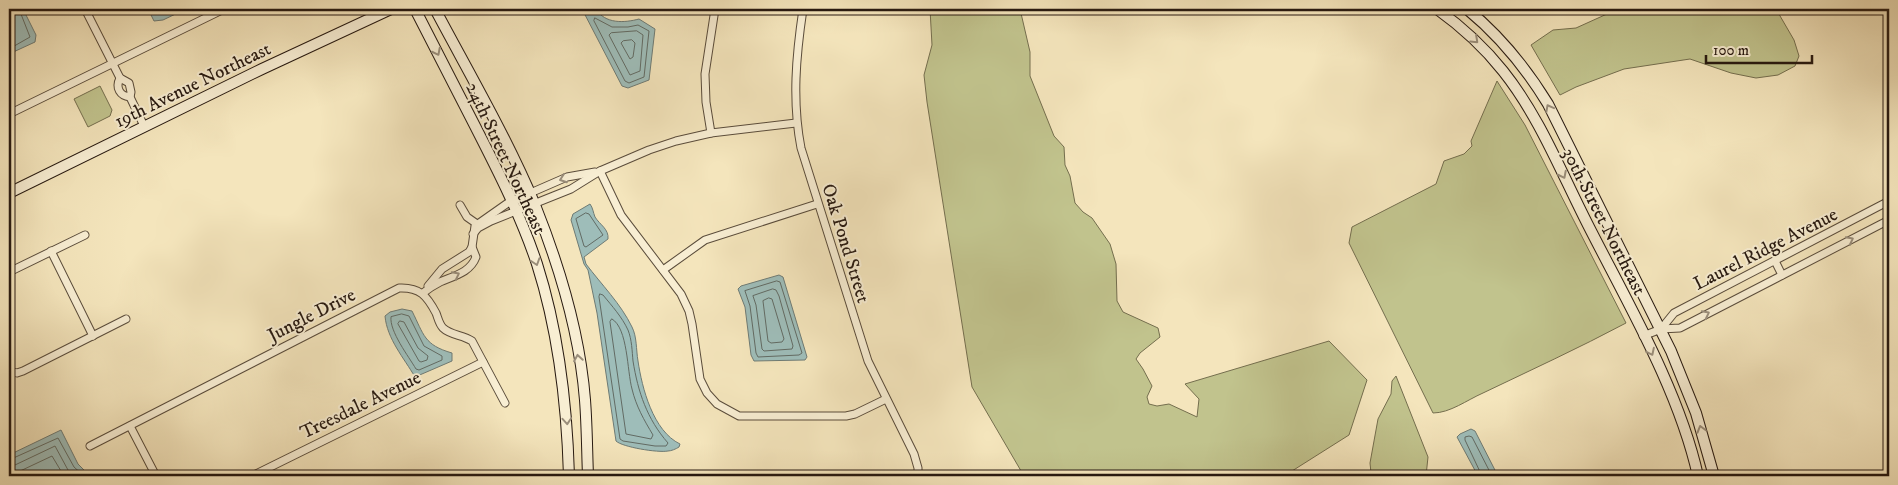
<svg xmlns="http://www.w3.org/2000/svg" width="1898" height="485" font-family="'IM FELL DW Pica',serif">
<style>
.green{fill:#c1c38d;stroke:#746e4e}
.water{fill:#9ebdb9;stroke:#6e7b75}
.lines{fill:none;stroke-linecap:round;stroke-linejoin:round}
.shore{stroke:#626b64;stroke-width:1}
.street-casing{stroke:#5a4c3b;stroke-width:9}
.secondary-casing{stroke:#271910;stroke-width:12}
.street{stroke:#f8eed3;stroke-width:7}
.secondary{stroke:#f8eed3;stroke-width:10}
.oneway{stroke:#9a8e7b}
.labels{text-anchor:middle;stroke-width:4;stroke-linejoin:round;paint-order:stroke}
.street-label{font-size:19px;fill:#271910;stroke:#f8eed3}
</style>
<rect width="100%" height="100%" fill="#f4e5bc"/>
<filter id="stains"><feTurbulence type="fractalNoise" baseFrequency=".004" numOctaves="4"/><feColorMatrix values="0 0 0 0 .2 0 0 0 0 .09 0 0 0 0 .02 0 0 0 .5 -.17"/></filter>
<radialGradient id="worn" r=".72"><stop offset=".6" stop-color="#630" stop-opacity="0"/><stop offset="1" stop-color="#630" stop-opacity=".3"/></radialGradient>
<g class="green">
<path d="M930,9H1020L1030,52V76L1054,136L1064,147L1065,165L1070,176L1075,203L1083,212L1092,218L1110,244L1116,264L1117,301L1123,312L1158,328L1160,337L1140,353L1136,359L1143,369L1152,386L1147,397L1149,404L1157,406L1169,404L1197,417L1199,399L1185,384L1329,341L1367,380L1349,435L1292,471V476H1024L972,387L927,102L924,75L932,45Z"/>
<path d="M1618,9H1776L1794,40L1799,56L1795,66L1778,75L1756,78L1731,73L1690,59L1624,69L1576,87L1560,95L1531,45L1553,30L1576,28Z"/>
<path d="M1497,81L1525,125L1626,323C1579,348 1531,370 1483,393C1467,400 1450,413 1433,413L1349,243L1352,227L1436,184L1444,161L1464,154L1472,146L1471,141Z"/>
<path d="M100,86L112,110L110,116L88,127L74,99Z"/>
<path d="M1396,376L1428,457L1426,476H1368L1371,473L1370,463L1378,419L1391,394L1392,381Z"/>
</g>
<g class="water">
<path d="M9,9H23L36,35L35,42L9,54Z"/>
<path d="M148,9H186L163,20L154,21Z"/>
<path d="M582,9H596C605,24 624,23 639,19L655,29L649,80L628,88L622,86Z"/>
<path d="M590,204C593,208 593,212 595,217C600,225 609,229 608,239L584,257L586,264C601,284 621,304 632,327C637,337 636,349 638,361C642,388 653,431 680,444L679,447C676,449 671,451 668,451C658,453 622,447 616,441L597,313L588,270L584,264L571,220L573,214Z"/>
<path d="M779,275L783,277L807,357L805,360L754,361L751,355L745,307L738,289L741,286Z"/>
<path d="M402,309L412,311C424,335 424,345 452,353V361L415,377C404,358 387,339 385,316L390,312Z"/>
<path d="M1471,429L1475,431L1498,476H1478L1457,437L1460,434Z"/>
<path d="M61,430L78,464L90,476H10L9,472V455Z"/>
</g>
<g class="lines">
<g class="shore">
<path d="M595,18L612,27H628L638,25L649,31L644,77L629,83L625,81L594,21Z"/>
<path d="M637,31L643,35L640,71L630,75L609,35L611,33Z"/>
<path d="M632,40L635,43L633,57L630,59L621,43L623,41Z"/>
<path d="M9,49L30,37L19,9"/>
<path d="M586,213L589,214L603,235L586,247L584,246L576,219Z"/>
<path d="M777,281L780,282L802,353L799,355L758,357L756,353L750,306L745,291Z"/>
<path d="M773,289L776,290L779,296L793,346L792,349L764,351L762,349L756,305L753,296Z"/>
<path d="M600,294L603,295C612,306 622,317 628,330C632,340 632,351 633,361C638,392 647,419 668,443L666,446H655L623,441L620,439L599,297Z"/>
<path d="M769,298L772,299L784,339L782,342L771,343L768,341L763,301Z"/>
<path d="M402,314L409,316L424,346L442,356V360L419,370L416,369C409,357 389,331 391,317Z"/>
<path d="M612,319C628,328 627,371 632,389C636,406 644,420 653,435L651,439L626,434L610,322Z"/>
<path d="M400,321L404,322L418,348L428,356L427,360L421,362L419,361L398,324Z"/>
<path d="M9,460L58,438L74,467L84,476"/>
<path d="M9,466L15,465L55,446L68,470L75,476"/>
<path d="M9,473L18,472L52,456L64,476"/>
<path d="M1482,476L1465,440V437L1469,436L1472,437L1492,476"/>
</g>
<defs>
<g id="street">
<path d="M85,9L120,78L129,83L131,92L130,97L144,126"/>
<path d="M803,9C796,56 792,101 801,148L868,361L914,454L918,468V476"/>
<path d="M120,78C115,88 120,96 130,97"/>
<path d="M9,114L224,9"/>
<path d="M711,133L706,102L705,74L715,9"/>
<path d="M600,171L621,215L681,294L689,311L692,324L700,379L707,393L717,404L739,416H846L855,414L886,399"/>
<path d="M512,201L567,177L595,172"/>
<path d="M460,205L467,217L477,224"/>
<path d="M473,234L478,228L491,221L571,189L600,171L649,150L676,141L711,133L796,123"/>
<path d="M51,251L93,336"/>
<path d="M1775,261L1782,275"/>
<path d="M663,270L705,240L817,204"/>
<path d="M9,272L85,235"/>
<path d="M428,286L442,269L469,252L472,247"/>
<path d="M423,293C428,289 434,285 440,282C453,276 470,273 476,257L472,247L475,226L512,200"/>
<path d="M1661,329L1674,313L1889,201"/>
<path d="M1643,336L1661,329L1680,328L1889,220"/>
<path d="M9,371L17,373L23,371L126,319"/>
<path d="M130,426L156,476"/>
<path d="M90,446L399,288C420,287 427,296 436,313C438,318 439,324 443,328C450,335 463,335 472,341L505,403"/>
<path d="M252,476L483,362"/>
</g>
<g id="secondary">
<path d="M415,9C435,48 455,87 475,126C498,171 521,216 537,264C559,333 567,404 569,476"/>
<path d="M435,9C469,73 507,138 535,205C559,265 580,336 585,400C587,426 587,451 588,476"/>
<path d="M1437,9C1462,27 1484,47 1503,71C1539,116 1561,172 1587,223C1627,302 1679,390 1698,476"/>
<path d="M1467,9C1500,36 1526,68 1548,104L1671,351L1696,413L1714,476"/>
<path d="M9,193L262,69L391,9"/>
</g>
</defs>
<use href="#street" class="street-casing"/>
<use href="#secondary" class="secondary-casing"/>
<use href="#street" class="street"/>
<use href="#secondary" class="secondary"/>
</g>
<defs><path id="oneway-chevron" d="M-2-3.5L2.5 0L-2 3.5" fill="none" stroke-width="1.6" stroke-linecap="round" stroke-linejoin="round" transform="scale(1.25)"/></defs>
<g class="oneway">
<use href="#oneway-chevron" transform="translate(1475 40) rotate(43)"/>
<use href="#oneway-chevron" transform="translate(437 52) rotate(63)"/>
<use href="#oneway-chevron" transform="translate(1549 108) rotate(-118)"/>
<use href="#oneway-chevron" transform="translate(1563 175) rotate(63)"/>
<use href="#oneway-chevron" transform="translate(563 179) rotate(160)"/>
<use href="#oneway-chevron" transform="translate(1850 240) rotate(-27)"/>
<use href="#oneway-chevron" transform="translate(536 262) rotate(72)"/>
<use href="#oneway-chevron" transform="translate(456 275) rotate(-27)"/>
<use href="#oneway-chevron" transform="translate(1706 314) rotate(-27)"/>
<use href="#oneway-chevron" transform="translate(1651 352) rotate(64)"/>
<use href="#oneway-chevron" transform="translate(578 358) rotate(-99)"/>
<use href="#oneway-chevron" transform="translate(567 421) rotate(86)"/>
<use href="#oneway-chevron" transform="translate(1701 429) rotate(-106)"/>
</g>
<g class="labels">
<g class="street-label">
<text transform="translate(192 84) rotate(-26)" y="7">19th Avenue Northeast</text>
<text transform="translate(507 158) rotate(65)" y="7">24th Street Northeast</text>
<text transform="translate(1605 221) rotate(63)" y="7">30th Street Northeast</text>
<text transform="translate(847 243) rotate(73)" y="7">Oak Pond Street</text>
<text transform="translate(1765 248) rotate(-27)" y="7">Laurel Ridge Avenue</text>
<text transform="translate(311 314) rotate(-27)" y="7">Jungle Drive</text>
<text transform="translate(360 404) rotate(-26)" y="7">Treesdale Avenue</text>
</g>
</g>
<rect width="1898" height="485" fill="none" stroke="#f4e5bc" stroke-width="30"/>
<rect x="10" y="10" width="1878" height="465" fill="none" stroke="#271910" stroke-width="2.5"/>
<rect x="15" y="15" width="1868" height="455" fill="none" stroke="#271910"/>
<path d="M1706 55v8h106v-8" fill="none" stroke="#271910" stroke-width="2.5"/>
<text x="1713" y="55" font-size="15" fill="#271910" stroke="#f8eed3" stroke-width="4" paint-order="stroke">100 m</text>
<rect width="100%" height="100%" filter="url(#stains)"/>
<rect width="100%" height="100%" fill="url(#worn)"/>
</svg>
